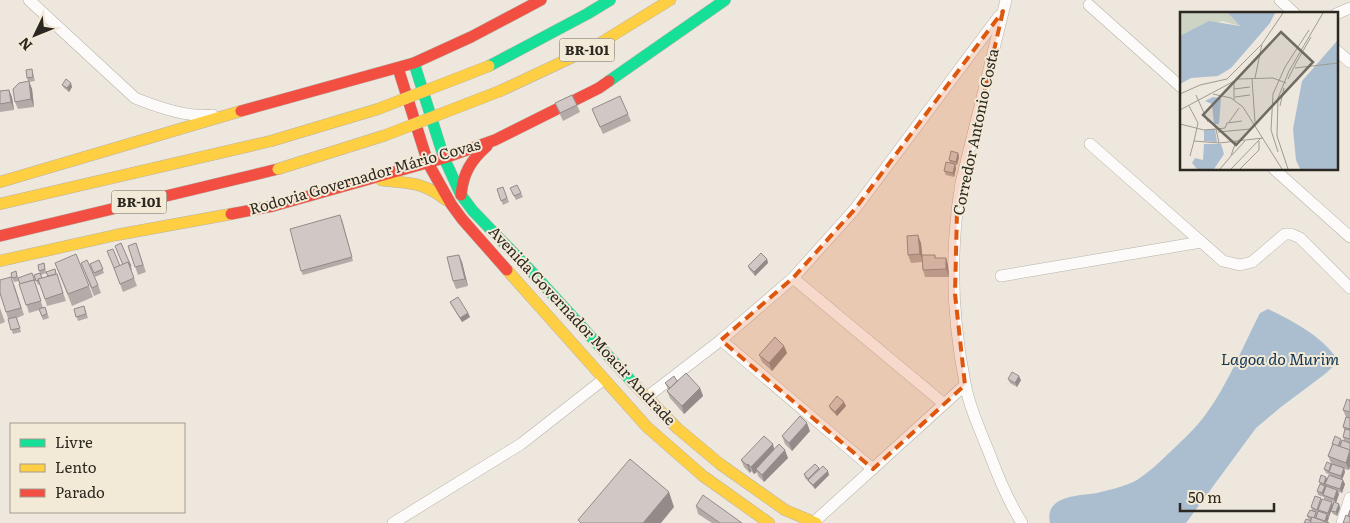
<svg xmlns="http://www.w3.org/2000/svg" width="1350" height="523" font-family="Literata,serif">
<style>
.water{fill:#aabed0}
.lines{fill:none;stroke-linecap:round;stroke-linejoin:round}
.street-casing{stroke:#b7b2aa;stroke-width:12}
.fast-casing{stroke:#b7b2aa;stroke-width:12}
.slow-casing{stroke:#b7b2aa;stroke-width:12}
.jam-casing{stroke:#b7b2aa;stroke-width:12}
.street{stroke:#fcfbfa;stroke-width:11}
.fast{stroke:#16e098;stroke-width:11}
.slow{stroke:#ffcf43;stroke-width:11}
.jam{stroke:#f24e42;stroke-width:11}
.slow-bridge-casing{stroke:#b7b2aa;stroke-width:12;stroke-linecap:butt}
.slow-bridge{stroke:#ffcf43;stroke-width:11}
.wall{fill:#b4aba9;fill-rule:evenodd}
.shaded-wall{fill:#928b8a}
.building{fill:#d1c7c5;stroke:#928b8a}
.marked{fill:#df570d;fill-opacity:0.2;stroke:#df570d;stroke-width:4;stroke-dasharray:10 6;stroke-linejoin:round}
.labels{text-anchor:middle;stroke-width:4;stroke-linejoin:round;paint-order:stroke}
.shield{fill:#f3e9d7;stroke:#686258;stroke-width:1}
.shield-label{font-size:14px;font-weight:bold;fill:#2c2821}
.street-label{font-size:15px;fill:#2c2821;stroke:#f3e9d7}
.water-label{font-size:16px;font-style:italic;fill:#0f3553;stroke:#f3e9d7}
.inset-road{fill:none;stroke:#a09b92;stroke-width:1}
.view{fill:#706b63;fill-opacity:0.15;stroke:#706b63;stroke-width:2.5}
.inset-edge{fill:none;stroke:#2c2821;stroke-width:2.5}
</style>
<rect width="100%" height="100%" fill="#ede7dd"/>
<path class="water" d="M1268,309C1293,321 1322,336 1338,360L1336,364L1325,374L1281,407L1256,428L1186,523H1050C1044,495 1079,496 1097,493C1109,490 1126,486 1137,480C1149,472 1159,463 1169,453C1182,441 1196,428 1206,414C1228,384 1243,346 1260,313Z"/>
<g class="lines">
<defs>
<g id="street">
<path d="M29,0L135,98C157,107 190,118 213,115"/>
<path d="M1006,0L961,183C950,249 952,318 965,383C969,407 981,432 990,455C999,479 1008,501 1022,523"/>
<path d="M1280,0L1295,14"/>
<path d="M1089,5L1181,87"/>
<path d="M1336,14L1350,8"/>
<path d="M1336,50L1350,62"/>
<path d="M1090,144L1223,261L1240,265L1252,262L1285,234H1291L1300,238L1350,288"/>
<path d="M1274,169L1350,237"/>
<path d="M1001,276L1201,242"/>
<path d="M793,278L943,403"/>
<path d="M721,340L873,469"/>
<path d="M647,397L721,340L793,278L855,209L999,16"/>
<path d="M814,522L965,385"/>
<path d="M393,523L521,444L604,379"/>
<path d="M1342,523L1350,498"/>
</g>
<g id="fast">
<path d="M414,63L444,158L461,195L473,211L530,270L634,384"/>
<path d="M489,66L587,14L610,0"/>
<path d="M609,81L725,0"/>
</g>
<g id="slow">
<path d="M500,91L594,47L670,0"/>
<path d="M381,180C410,184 422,181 446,200"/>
<path d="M0,182L241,111"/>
<path d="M0,204L271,141"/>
<path d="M0,261L116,235L231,214"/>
<path d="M507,270L647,427L703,476L769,523"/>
<path d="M634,384L677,428L720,464L785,510L816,523"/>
</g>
<g id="jam">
<path d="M398,68L428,163L451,204L462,219L507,270"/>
<path d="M241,111L414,63L471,37L541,0"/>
<path d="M461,195C463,173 471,160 487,146"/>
<path d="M231,214L273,206L444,158L495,140L599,88L609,81"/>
<path d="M0,236L278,169"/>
</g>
</defs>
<use href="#street" class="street-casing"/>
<use href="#fast" class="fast-casing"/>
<use href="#slow" class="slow-casing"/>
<use href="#jam" class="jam-casing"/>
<use href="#street" class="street"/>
<use href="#fast" class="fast"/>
<use href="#slow" class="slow"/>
<use href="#jam" class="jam"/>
<defs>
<g id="slow-bridge">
<path d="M271,141L378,109L489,66"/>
<path d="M278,169L386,135L500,91"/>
</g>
</defs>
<use href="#slow-bridge" class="slow-bridge-casing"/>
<use href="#slow-bridge" class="slow-bridge"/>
</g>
<g class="wall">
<path d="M33,73L35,81L29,82L32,89L34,107L18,109L15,102L28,81L27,78Z"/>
<path d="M62,85L72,87L69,92L64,88Z"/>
<path d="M9,90L12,97L14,110L0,112V91Z"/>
<path d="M555,103L577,105L580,112L563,121Z"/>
<path d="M592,109L628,114L631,121L603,134Z"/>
<path d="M958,153L959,157L957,165H955L956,168L954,177L946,175L944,171L950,163L949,160Z"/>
<path d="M503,187L509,202L503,205L497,189Z"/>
<path d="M512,192L521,193L523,197L516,200Z"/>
<path d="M342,219L353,261L303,275L301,271Z"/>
<path d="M136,243L146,272L138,275L128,246Z"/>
<path d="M921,243L922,259L935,255L936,258H946L948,265L949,277H925L923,270L922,262L911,263L908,255Z"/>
<path d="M767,259L768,263L755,276L749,269L748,266Z"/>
<path d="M99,260L104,273L95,277L90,264Z"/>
<path d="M462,262L468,286L456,289L453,281Z"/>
<path d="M44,263L46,272L55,269L66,301L47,306L40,284L38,285L34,275L40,273L38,265ZM46,273L48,276L42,278L41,275Z"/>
<path d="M55,263L89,286L93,297L72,306Z"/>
<path d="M81,263L98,285L101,293L94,296Z"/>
<path d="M120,266H131L132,270H131L137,286L123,292L114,268Z"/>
<path d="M16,271L18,278L32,273L43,308L45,307L49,318L43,320L39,310L29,313L19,281L14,282L11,273Z"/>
<path d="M14,284L24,315L17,318L21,332L13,334L0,293Z"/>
<path d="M450,302L468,313L470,317L462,322L452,306Z"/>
<path d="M84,306L88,318L78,321L74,309Z"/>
<path d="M0,308L5,322L0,324Z"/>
<path d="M784,346L787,353L772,371L762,362L759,355Z"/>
<path d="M1008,379L1021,380L1017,387L1010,383Z"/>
<path d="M677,381L700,388L703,396L684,414L670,398L667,391L668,389L665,383Z"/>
<path d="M1350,398V466L1349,470L1344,469L1345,472L1342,480L1345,484L1342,493L1338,492L1339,494L1336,503L1339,504L1340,508L1337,516L1333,514L1331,511L1329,517H1328L1329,518L1304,523L1309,520L1307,516L1312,510L1311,507L1322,500L1332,502L1333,506L1334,502L1324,499V497L1318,495L1317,491L1320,484L1319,482L1327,479L1331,476L1330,474V475L1326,473L1324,469L1331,463L1328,456L1332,445V444L1344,440L1343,437L1345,431L1343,427L1346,417L1343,410Z"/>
<path d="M829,406H846L837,416L830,409Z"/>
<path d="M810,431L792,451L785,444L782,436Z"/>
<path d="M774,449L788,458L764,482L758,476L757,472L754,474L751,471L750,473L744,467L741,460Z"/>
<path d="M819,468L820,469L829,475L815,489L805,478L804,474Z"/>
<path d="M696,506L742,523H712L698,514Z"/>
</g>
<g class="shaded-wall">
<path d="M29,81L32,89L34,107L31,99Z"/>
<path d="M71,83L72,87L69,92L67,88Z"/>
<path d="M9,90L12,97L14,110L11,102Z"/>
<path d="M958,153L959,157L957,165L956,162Z"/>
<path d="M955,164L956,168L954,177L953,173Z"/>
<path d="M918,235L921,243L923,262L920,254Z"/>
<path d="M459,255L462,262L468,286L465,279Z"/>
<path d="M946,258L948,265L949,277L946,269Z"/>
<path d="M767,259L768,263L755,276L754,272Z"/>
<path d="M468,313L470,317L462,322L460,318Z"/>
<path d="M784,346L787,353L772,371L769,363Z"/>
<path d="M1019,376L1021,380L1017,387L1015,383Z"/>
<path d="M700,388L703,396L684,414L682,406Z"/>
<path d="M844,402L846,406L837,416L835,412Z"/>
<path d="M807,423L810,431L792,451L789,443Z"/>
<path d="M773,444L775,452L756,469L757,472L754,474L751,467Z"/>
<path d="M785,450L788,458L764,482L762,475Z"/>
<path d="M1350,451V466L1349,470L1346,463Z"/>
<path d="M748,464L751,471L750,473L747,465Z"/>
<path d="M1344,468L1345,472L1342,480L1341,476Z"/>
<path d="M828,471L829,475L815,489L813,485Z"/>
<path d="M1326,477L1328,481L1325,484L1326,486L1323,495L1322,493L1325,486L1324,484Z"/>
<path d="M1343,480L1345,484L1342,493L1340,489Z"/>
<path d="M1337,490L1339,494L1336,503L1334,499Z"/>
<path d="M669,492L674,507L661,523H643Z"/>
<path d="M1332,502L1333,506L1329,517L1328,513Z"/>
<path d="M1339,504L1340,508L1337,516L1336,512Z"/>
<path d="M1327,514L1329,518L1327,523H1325Z"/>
</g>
<g class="building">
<path d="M32,69L33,77L27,78L26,70Z"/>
<path d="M66,79L71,83L67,88L62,85Z"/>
<path d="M29,81L31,99L15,102L13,89L19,83Z"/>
<path d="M9,90L11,102L0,104V91Z"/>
<path d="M572,95L577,105L560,113L555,103Z"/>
<path d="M620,96L628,114L600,127L592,109Z"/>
<path d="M951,151L958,153L956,162L949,160Z"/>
<path d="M946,162L955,164L953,173L944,171Z"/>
<path d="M517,185L521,193L514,196L510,188Z"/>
<path d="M503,187L507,198L501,201L497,189Z"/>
<path d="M340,215L352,257L301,271L290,229Z"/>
<path d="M918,235L920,254L908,255L907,236Z"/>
<path d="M121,243L131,266H130L128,262L123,265L115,246Z"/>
<path d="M136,243L143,265L135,267L128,246Z"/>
<path d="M113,249L120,266L114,268L107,251Z"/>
<path d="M761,253L767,259L754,272L748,266Z"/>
<path d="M76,254L89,286L68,294L55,263Z"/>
<path d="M459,255L465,279L453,281L447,257Z"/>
<path d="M922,255H935V258H946V269L923,270Z"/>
<path d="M87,260L98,285L92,288L81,263Z"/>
<path d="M99,260L103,269L94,273L90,264Z"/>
<path d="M128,262L134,278L120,284L114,268Z"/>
<path d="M44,263L45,269L39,271L38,265Z"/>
<path d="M55,269L56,274L48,276L46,272Z"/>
<path d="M16,271L17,277L12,278L11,273Z"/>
<path d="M32,273L35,281L34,280L20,284L18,278Z"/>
<path d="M40,273L42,278L38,279L39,280L36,281L34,275Z"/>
<path d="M57,274L63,293L45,299L38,279Z"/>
<path d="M11,277L21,308L6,312L0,293V280Z"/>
<path d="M34,280L41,301L26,305L19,284Z"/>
<path d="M458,297L468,313L460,318L450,302Z"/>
<path d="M84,306L86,314L76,317L74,309Z"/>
<path d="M45,307L47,314L42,316L39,309Z"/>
<path d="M16,317L20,328L11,330L8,319Z"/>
<path d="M775,337L784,346L769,363L759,355Z"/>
<path d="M1012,372L1019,376L1015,383L1008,379Z"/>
<path d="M686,373L700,388L682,406L667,391Z"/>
<path d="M674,376L677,381L670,388L665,383Z"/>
<path d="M837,396L844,402L835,412L829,406Z"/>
<path d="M1347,399L1350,401V412L1343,410Z"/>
<path d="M800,416L807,423L789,443L782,436Z"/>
<path d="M1346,417L1350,418V429L1343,427Z"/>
<path d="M1345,429L1350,430V439L1343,437Z"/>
<path d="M764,436L773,444L751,467L748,464L747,465L741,460Z"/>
<path d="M1335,436L1341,439L1338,446L1332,444Z"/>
<path d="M1342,440L1350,443V450L1340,447Z"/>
<path d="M779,444L785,450L762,475L756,469Z"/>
<path d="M1333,444L1350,450L1346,463L1328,456Z"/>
<path d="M630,459L669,492L643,523H581L578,520Z"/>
<path d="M1327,462L1331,464L1329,471L1324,469Z"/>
<path d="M815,464L819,468L808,479L804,474Z"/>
<path d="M1332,464L1344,468L1341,476L1329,472Z"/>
<path d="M823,466L828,471L813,485L808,480Z"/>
<path d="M1321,475L1326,477L1324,484L1319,482Z"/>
<path d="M1329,475L1343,480L1340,489L1325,484Z"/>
<path d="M1320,484L1325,486L1322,493L1317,491Z"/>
<path d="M1326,486L1337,490L1334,499L1323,495Z"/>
<path d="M703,495L742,523H720L696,506Z"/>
<path d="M1315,496L1321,498L1317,510L1311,507Z"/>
<path d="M1322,499L1332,502L1328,513L1318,510Z"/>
<path d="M1334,502L1339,504L1336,512L1331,511Z"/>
<path d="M1310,510L1316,512L1314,518L1307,516Z"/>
<path d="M1350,510V517L1348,516Z"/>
<path d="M1318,511L1327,514L1325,521L1316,518Z"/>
<path d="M1346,515L1350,517V523H1343Z"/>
<path d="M1312,517L1329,523H1310Z"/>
<path d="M1306,519L1311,521L1310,523H1304Z"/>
</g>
<path class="marked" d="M1003,11L957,212L955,294L965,385L873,469L721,340L793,278L855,209Z"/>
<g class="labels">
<g class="shield">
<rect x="559.5" y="38.5" width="55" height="23" rx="4"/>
<rect x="111.5" y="190.5" width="55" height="23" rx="4"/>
</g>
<g class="shield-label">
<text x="587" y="55">BR-101</text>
<text x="139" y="207">BR-101</text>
</g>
<g class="street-label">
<text transform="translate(976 132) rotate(-78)" y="5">Corredor Antonio Costa</text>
<text transform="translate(365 177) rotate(-16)" y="5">Rodovia Governador Mário Covas</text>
<text transform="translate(582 326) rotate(47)" y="5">Avenida Governador Moacir Andrade</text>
</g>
<g class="water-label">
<text x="1280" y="365">Lagoa do Murim</text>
</g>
</g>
<g transform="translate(1180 12)">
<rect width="158" height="158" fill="#ede7dd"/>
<path d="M0,1H48L60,14L42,9L0,24Z" fill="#ced4c3"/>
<path d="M48,1H95L90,11L51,56L38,64L11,66L0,72V24L29,9L60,14ZM157,29V157H120L116,148L113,117L122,69ZM33,85L41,86L39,112H34L32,92L25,89ZM35,117L37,130L24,129V118ZM24,132H41L44,142L34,157H17L12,151L15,146L23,148Z" fill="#aabed0"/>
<path class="inset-road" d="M116,51L131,25M115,56L158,51M75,66L82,32L103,1M47,67L81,33M72,67L75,110M108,67L116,51M54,77L70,75M0,82L20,73L47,67M33,82L51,86L63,95L102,157M16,83L28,110M55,85L70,83M54,88V71M9,94L18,111L14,129L39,131L83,126M100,94L104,76M0,98L58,67L93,66L106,71M49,110L59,96M0,112L24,118L36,117L39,131M37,117L45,116L47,111L62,109M38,120L70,117M98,140L91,118L93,82L105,55L129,18M52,143L65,129M10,144L14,129M40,157L51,144L56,129M51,157L81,126M60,157L79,138V129M108,157L97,124L98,86L109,59L143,1"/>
<path class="view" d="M101,20L133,50L56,133L23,103Z"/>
<rect width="158" height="158" class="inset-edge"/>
</g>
<rect x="10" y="423" width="175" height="90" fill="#f3e9d7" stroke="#a39c8e"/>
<rect x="20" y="439" width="25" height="8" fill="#16e098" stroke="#a39c8e"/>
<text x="55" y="448" font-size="15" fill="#2c2821">Livre</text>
<rect x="20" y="464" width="25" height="8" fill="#ffcf43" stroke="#a39c8e"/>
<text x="55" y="473" font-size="15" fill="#2c2821">Lento</text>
<rect x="20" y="489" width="25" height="8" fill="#f24e42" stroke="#a39c8e"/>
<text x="55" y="498" font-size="15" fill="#2c2821">Parado</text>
<g transform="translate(35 35) rotate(227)" stroke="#f3e9d7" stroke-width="4" paint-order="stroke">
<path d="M0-4L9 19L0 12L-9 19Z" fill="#2c2821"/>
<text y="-8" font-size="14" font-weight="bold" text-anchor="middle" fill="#2c2821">N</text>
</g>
<path d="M1180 503v8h94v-8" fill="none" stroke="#2c2821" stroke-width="2.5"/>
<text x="1188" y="503" font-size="15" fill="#2c2821" stroke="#f3e9d7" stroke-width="4" paint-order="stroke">50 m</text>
</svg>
